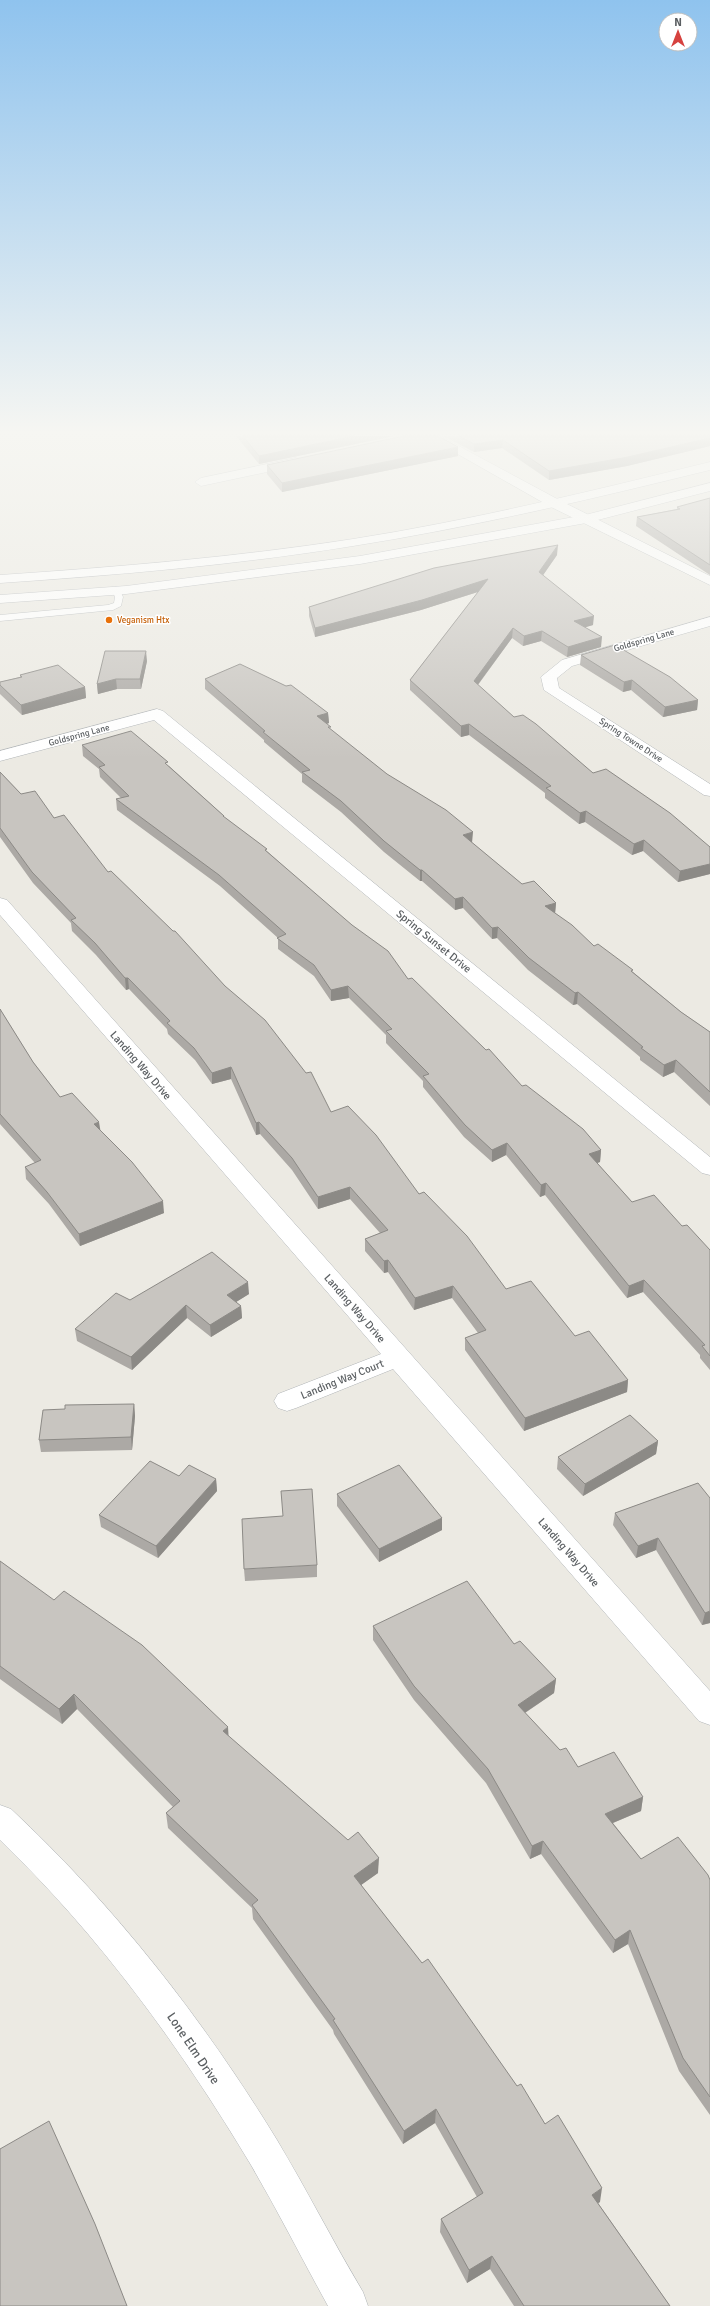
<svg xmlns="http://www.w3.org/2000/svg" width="710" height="2306" font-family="Signika,sans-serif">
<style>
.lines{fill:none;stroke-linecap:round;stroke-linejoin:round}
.lane-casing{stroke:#b0b4b7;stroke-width:1}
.street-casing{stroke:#b0b4b7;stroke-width:1}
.secondary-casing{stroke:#b0b3b7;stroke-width:1}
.lane{fill:#fff;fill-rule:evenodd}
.street{fill:#fff;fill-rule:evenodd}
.secondary{fill:#fff;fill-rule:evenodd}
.wall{fill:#aca9a5}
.shaded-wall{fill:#8c8a86}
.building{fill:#c8c5c0;stroke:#8c8a86}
.food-dot{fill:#e8710a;stroke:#fff;stroke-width:1.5}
.labels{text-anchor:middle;stroke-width:3;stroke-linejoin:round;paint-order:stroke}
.far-food-label{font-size:9px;fill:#c56008;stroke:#fff;text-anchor:start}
.far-street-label{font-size:9px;fill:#5b5f62;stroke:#fff}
.street-label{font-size:11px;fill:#5b5f62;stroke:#fff}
.near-street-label{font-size:13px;fill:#5b5f62;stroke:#fff}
</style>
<rect width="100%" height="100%" fill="#eceae3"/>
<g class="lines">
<defs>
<path id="lane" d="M116,587L119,588L123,597L121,606L113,610L0,621V615L108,605L114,603L115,597L112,590Z"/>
<g id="street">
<path d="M426,436H440L561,501L710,576V585L551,507Z"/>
<path d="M296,458L302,462L300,465L201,486L195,482L201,478Z"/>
<path d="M710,617V626L572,666L557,678L559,688L710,784V796L704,795L544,690L541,677L562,660Z"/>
<path d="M157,709L163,711L710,1157V1175L702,1173L154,720L0,761V751Z"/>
<path d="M0,898L7,900L710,1691V1725L699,1721L393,1369L296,1408L287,1411L278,1408L274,1401L278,1394L381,1354L0,915Z"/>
<path d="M0,1805L11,1809C115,1906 203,2019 277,2140C307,2190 333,2242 363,2292L368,2306H328C302,2259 278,2211 251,2165C181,2048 99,1935 0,1840Z"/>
</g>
<g id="secondary">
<path d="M710,462V470C592,499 473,527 353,546C236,565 118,575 0,583V575C118,567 236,557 353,539C473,520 592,491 710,462Z"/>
<path d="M710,483V491L586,523L360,564L126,594L0,603V595L126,586L360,556L585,515Z"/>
</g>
</defs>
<use href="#lane" class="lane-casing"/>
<use href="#street" class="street-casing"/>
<use href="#secondary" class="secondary-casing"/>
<use href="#lane" class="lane"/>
<use href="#street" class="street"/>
<use href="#secondary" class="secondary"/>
</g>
<g class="wall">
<path d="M236,436H394L259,464Z"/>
<path d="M443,436H710V446L627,466L549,480L502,448L474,452Z"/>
<path d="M458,456L282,492L267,474V465Z"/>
<path d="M710,498V575L636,526L637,517L677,509V507Z"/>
<path d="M557,555L543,575L593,625L585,627L601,647L567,657L541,641L523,646L512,638L478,685L514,717L593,773L710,847V874L678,882L643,851L632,855L585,822L579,824L545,798V793L469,735L461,737L410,690V680L478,592L421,610L315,637L309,616V607Z"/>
<path d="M581,655L698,700L697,710L663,717L631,690L623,692L580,665Z"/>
<path d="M147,661L141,689H117L98,694L97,684Z"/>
<path d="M20,675L85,687L86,698L22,715L0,694V682L20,677Z"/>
<path d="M205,679L328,713L329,723L327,724L331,730L472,843L522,884L556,903L555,913L594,946L633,972L681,1012L710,1032V1106L674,1072L663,1077L640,1060V1057L577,1004L573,1005L528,970L497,938L492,939L463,908L455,910L422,881H420L384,852L341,812L302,782V774L264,742V740L205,689Z"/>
<path d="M82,745L169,766L224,816V818L268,852L408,979L522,1086L601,1150L600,1162L597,1163L632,1202L682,1226L710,1250V1370L700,1358V1355L643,1292L627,1298L545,1195L540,1197L506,1155L492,1162L464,1137L423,1087V1081L386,1043V1035L349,998L331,1001L314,976L278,949V938L220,886L117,810L116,799L121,798L100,777L99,769L83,756Z"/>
<path d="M0,772L21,794L54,818L108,872L331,1112L419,1194L506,1289L575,1336L628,1380L627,1392L524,1431L465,1350V1338L478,1333L452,1298L414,1310L388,1272L384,1273L365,1251V1239L380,1233L350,1199L318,1209L292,1170L260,1134L256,1135L231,1079L212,1084L195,1060L168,1034L167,1029L129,989L126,990L96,955L72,931L71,923L33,883L0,837Z"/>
<path d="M0,1009L33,1062L60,1097L100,1131L164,1213L80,1246L49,1204L26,1179L25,1167L35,1163L0,1124Z"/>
<path d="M249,1294L236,1302L241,1306L242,1318L211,1337L187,1318L132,1370L77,1341L75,1329L130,1300Z"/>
<path d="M134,1404L135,1416L132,1450L41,1452L39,1440Z"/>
<path d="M658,1441L656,1454L583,1496L557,1469L558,1457Z"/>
<path d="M179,1476L216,1479L217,1491L158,1558L101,1527L99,1515Z"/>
<path d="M698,1483L710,1623L702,1625L656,1550L636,1558L613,1525L615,1513Z"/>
<path d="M337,1494L442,1518V1530L379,1562L337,1506Z"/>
<path d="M0,1561L228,1736L378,1873L361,1885L517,2086L545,2124L600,2202L598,2203L670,2306H514L490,2269L467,2283L440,2232L441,2219L477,2197L435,2123L403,2144L334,2034L333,2030L253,1919L252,1908L168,1828L166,1813L173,1807L77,1709L62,1724L0,1679Z"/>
<path d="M317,1565V1577L245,1581L244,1569Z"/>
<path d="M373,1626L514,1644L556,1679L554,1693L525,1713L560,1750L578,1767L643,1797L641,1811L613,1823L641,1859L710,1880V2115L679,2071L628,1944L613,1953L541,1854L530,1859L486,1783L414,1700L373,1640Z"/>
</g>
<g class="shaded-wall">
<path d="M354,436H394L259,464V456Z"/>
<path d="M710,438V446L627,466L549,480V471Z"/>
<path d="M503,440L502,448L474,452V444Z"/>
<path d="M458,447V456L282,492V483Z"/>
<path d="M558,545L557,555L539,581V572Z"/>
<path d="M488,579L487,589L421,610L315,637V628Z"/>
<path d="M594,616L593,625L573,631L574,621Z"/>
<path d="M513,628L512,638L473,691L474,681Z"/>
<path d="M542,631L541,641L523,646L524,636Z"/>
<path d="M602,637L601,647L567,657L568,647Z"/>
<path d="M146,651L147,661L141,689L140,679Z"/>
<path d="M116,679L117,689L98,694L97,684Z"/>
<path d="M632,680L631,690L623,692L624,682Z"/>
<path d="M85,687L86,698L22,715L21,705Z"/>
<path d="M698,700L697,710L663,717L665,707Z"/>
<path d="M328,713L329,723L317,726V716Z"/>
<path d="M469,724V735L461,737V726Z"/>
<path d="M586,811L585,822L579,824L580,813Z"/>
<path d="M473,832L472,843L463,835Z"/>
<path d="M644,840L643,851L632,855L634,844Z"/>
<path d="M710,864V874L678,882L680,871Z"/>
<rect x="420" y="870" width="2" height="11"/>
<path d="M463,897V908L455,910V899Z"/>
<path d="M556,903L555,914L545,906Z"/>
<path d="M498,927L497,938L492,939V928Z"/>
<path d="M125,978H128L129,989L126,990Z"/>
<path d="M348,986L349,998L331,1001V990Z"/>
<path d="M578,992L577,1004L573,1005L575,993Z"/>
<path d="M676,1060L674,1072L663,1077L664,1065Z"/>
<path d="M231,1067V1079L212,1084V1073Z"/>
<path d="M99,1122L101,1134L94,1124Z"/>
<path d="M259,1122L260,1134L256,1135V1123Z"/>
<path d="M507,1143L506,1155L492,1162V1150Z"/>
<path d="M601,1150L600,1162L588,1166L589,1154Z"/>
<path d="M546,1183L545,1195L540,1197L541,1185Z"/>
<path d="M350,1187V1199L318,1209V1197Z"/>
<path d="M163,1201L164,1213L80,1246L79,1234Z"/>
<path d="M388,1260V1272L384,1273V1261Z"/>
<path d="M644,1280L643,1292L627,1298L629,1286Z"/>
<path d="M248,1282L249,1294L228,1307L227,1295Z"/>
<path d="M453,1286L452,1298L414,1310L415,1298Z"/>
<path d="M186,1305L187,1318L132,1370L131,1357Z"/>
<path d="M241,1306L242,1318L211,1337L210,1325Z"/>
<path d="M628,1380L627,1392L524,1431L525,1418Z"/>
<path d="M134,1404L135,1416L132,1450L131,1437Z"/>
<path d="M658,1441L656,1454L583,1496L585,1484Z"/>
<path d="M216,1479L217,1491L158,1558L156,1546Z"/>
<path d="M442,1518V1530L379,1562V1549Z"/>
<path d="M658,1538L656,1550L636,1558L638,1546Z"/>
<path d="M710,1611V1623L702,1625L705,1613Z"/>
<path d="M556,1679L554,1693L517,1718L518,1705Z"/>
<path d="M74,1694L77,1709L62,1724L59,1709Z"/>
<path d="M228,1727L229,1743L223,1731Z"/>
<path d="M643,1797L641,1811L603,1827L605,1814Z"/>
<path d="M543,1841L541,1854L530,1859L532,1846Z"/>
<path d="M379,1858L378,1873L354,1890V1876Z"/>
<path d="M630,1930L628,1944L613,1953L615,1940Z"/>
<path d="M436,2109L435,2123L403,2144L404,2131Z"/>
<path d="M602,2188L600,2202L589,2208L592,2195Z"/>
<path d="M492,2256L490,2269L467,2283L469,2270Z"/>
</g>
<g class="building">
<path d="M243,436H354L259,456Z"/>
<path d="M404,436H438L458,447L282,483L267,465Z"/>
<path d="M459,436H710V438L628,457L549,471L503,440L474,444Z"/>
<path d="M710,498V565L637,517L680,509L677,507Z"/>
<path d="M558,545L539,572L594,616L574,621L602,637L568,647L542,631L524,636L513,628L474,681L514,717L523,715L536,724L593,773L606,769L670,813L710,847V864L680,871L644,840L634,844L586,811L580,813L546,788L551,786L469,724L461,726L410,680L488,579L422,600L315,628L309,607L434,568Z"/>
<path d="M615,645L670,677L698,700L665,707L632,680L624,682L581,655Z"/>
<path d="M105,651H146L140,679H116L97,684Z"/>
<path d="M240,664L286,686L291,685L328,713L317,716L331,727H328L387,774L446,810L473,832L463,835L522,884L534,881L556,903L545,906L572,925L594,946L598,944L633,970L631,971L681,1012L710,1032V1092L676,1060L664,1065L641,1048L643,1047L578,992L575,993L529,958L498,927L492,928L463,897L455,899L422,870H420L384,841L341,801L302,772L310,770L263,732L265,731L205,679Z"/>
<path d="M58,665L85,687L21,705L0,685V682L22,677L20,675Z"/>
<path d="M131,731L168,762L165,763L224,816H223L267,849L265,850L352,925L388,951L408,979L412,978L486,1050L489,1049L522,1086L526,1085L583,1129L601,1150L589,1154L632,1202L654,1195L682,1226L687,1225L710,1250V1356L702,1346L705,1345L644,1280L629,1286L546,1183L541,1185L507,1143L492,1150L465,1125L423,1076L429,1074L386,1031L392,1029L348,986L331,990L314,965L277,938L286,934L219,875L116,799L129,796L99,767L105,765L82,745Z"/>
<path d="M0,772L21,794L35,791L54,818L64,815L108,872L111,871L173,931H175L225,986L265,1020L306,1073L311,1072L331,1112L348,1106L376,1135L419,1194L424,1192L467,1236L506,1289L531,1281L575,1336L589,1331L628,1380L525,1418L465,1338L486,1330L453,1286L415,1298L388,1260L384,1261L365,1239L388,1230L350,1187L318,1197L292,1158L259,1122L256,1123L231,1067L212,1073L194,1048L167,1023L170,1021L128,978H125L95,943L71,920L76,918L32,872L0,828Z"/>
<path d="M0,1009L33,1062L60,1097L72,1093L99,1122L94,1124L132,1162L163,1201L79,1234L47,1192L25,1167L41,1160L0,1114Z"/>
<path d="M212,1252L248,1282L227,1295L241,1306L210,1325L186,1305L131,1357L75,1329L116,1293L130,1300Z"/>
<path d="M134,1404L131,1437L39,1440L43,1410L65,1409V1405Z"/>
<path d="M630,1415L658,1441L585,1484L558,1457Z"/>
<path d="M150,1461L179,1476L189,1465L216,1479L156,1546L99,1515Z"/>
<path d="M399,1465L442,1518L379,1549L337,1494Z"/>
<path d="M698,1483L710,1498V1611L705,1613L658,1538L638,1546L615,1513Z"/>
<path d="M312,1489L317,1565L244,1569L242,1519L283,1516L281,1491Z"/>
<path d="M0,1561L54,1600L64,1591L142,1645L228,1727L223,1731L348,1840L358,1832L379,1858L354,1876L422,1963L428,1959L517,2086L521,2084L545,2124L558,2115L602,2188L592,2195L670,2306H524L492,2256L469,2270L441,2219L483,2193L436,2109L404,2131L333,2020L335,2019L252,1905L258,1900L166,1813L180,1801L74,1694L59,1709L0,1666Z"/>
<path d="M467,1581L514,1644L520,1641L556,1679L518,1705L560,1750L566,1748L578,1767L614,1752L643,1797L605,1814L641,1859L678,1837L708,1875L710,1880V2097L683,2058L630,1930L615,1940L543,1841L532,1846L488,1769L414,1686L373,1626Z"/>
<path d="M49,2121L95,2224L127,2306H0V2149Z"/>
</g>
<linearGradient id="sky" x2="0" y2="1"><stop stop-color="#8fc3ee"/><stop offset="0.57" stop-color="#f6f6f2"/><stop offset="1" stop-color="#f6f6f2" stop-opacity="0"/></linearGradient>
<rect width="710" height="759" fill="url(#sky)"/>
<circle class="food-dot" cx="109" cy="620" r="4"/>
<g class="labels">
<g class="far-food-label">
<text x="117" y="623">Veganism Htx</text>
</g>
<g class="far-street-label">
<text transform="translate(644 640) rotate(-16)" y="3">Goldspring Lane</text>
<text transform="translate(79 735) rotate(-15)" y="3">Goldspring Lane</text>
<text transform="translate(631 740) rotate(33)" y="3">Spring Towne Drive</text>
</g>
<g class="street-label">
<text transform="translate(434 941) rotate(39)" y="4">Spring Sunset Drive</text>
<text transform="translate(141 1065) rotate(49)" y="4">Landing Way Drive</text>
<text transform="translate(355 1308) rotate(49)" y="4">Landing Way Drive</text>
<text transform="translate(342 1379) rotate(-22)" y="4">Landing Way Court</text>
<text transform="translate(569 1552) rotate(49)" y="4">Landing Way Drive</text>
</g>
<g class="near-street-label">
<text transform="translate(194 2048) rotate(56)" y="5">Lone Elm Drive</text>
</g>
</g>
<g transform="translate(678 32)"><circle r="19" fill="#ffffff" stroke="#bdbfc0"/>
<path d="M0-3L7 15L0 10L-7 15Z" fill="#d6423f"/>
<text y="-6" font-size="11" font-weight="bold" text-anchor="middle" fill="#5b5f62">N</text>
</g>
</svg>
